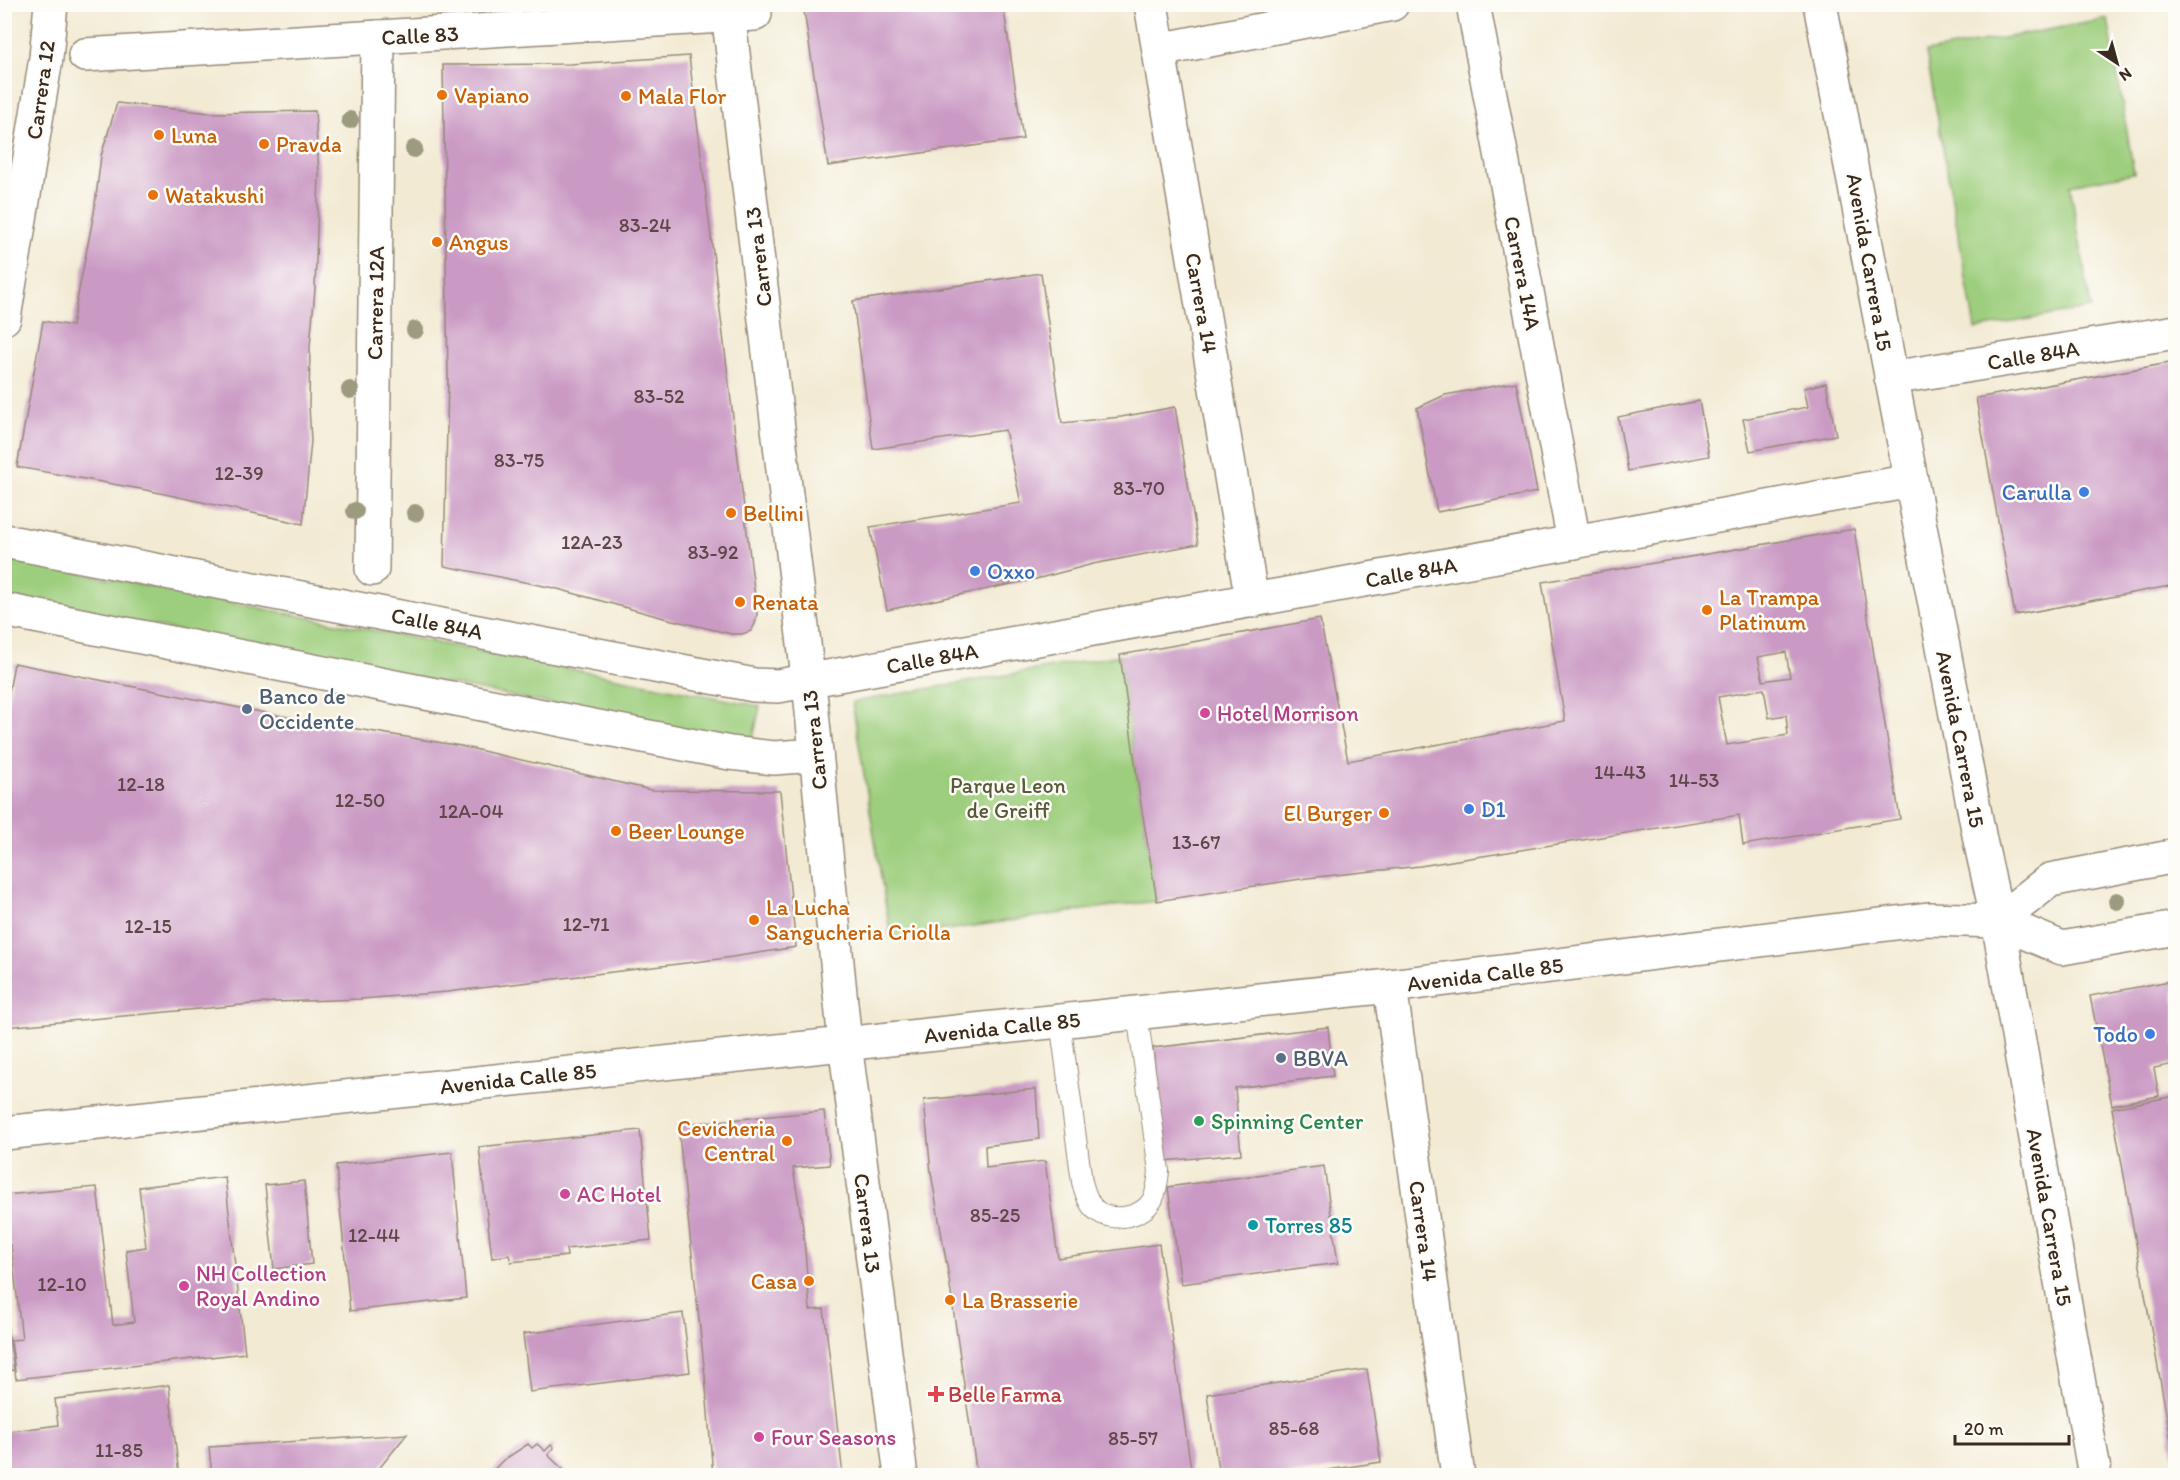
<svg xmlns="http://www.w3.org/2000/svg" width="2180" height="1480" font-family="Itim,sans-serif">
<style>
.green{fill:#9dce7d;stroke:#6c7c4e;stroke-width:1.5}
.building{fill:#ca9ac4;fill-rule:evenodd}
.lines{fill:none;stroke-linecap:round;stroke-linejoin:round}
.lane-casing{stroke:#968a78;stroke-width:22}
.street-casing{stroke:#968a78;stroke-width:36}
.secondary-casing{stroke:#968a78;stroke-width:36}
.lane{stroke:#fff;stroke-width:20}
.street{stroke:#fff;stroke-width:33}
.secondary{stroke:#fff;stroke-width:33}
.tree{fill:#9d9b7f}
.food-dot{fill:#e8710a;stroke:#fdfcf7;stroke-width:2}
.shop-dot{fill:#3f7fe0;stroke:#fdfcf7;stroke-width:2}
.service-dot{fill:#5c6f8a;stroke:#fdfcf7;stroke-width:2}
.hotel-dot{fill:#d1479c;stroke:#fdfcf7;stroke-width:2}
.leisure-dot{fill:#2e9e5b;stroke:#fdfcf7;stroke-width:2}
.culture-dot{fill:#0f9aa8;stroke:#fdfcf7;stroke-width:2}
.health-dot{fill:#e0444e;stroke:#fdfcf7;stroke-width:2}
.labels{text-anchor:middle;stroke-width:5;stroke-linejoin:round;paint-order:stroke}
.number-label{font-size:20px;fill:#5f4648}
.street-label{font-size:22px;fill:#3b2a1e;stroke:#fdfcf7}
.food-label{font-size:22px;fill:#c56008;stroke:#fdfcf7;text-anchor:start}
.shop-label{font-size:22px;fill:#366cbe;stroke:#fdfcf7;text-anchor:end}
.service-label{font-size:22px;fill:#4e5e75;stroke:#fdfcf7;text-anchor:start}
.hotel-label{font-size:22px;fill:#b23c85;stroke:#fdfcf7;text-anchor:start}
.park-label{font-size:22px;fill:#585b3a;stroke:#fdfcf7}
.leisure-label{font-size:22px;fill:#27864d;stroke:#fdfcf7;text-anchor:start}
.culture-label{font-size:22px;fill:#0d838f;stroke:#fdfcf7;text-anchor:start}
.health-label{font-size:22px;fill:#be3a42;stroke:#fdfcf7;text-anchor:start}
</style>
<rect width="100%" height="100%" fill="#fdfcf7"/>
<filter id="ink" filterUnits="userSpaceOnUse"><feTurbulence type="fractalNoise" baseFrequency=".0167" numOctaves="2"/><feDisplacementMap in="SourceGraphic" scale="12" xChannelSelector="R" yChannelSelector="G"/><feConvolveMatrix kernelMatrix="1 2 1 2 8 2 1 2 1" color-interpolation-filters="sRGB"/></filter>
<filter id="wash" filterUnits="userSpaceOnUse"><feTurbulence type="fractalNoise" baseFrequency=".008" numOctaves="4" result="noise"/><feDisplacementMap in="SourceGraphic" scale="24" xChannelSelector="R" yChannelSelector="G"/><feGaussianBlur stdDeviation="1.35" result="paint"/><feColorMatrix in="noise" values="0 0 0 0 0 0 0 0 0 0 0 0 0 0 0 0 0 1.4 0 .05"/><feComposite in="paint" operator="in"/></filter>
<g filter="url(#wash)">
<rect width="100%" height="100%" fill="#f2ead3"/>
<g class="green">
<path d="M2108,19L2134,173L2070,185L2091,308L1975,329L1926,52Z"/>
<path d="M4,558L760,706L752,743L5,597Z"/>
<path d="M1120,655L1140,798L1157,901L1098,908L891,938L852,702Z"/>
</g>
<g id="blocks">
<g class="building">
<path d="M803,4H1003L1023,139L828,166Z"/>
<path d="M689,56L757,614L755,624L751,631L742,634H731L664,618L554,588L444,566L448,378L443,65L570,64Z"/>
<path d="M117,103L211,113L315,111L319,174L315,289L310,346L309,405L311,441L303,524L146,490L17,467L43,321L72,326L94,213L101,156Z"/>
<path d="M1041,273L1062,423L1121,417L1175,407L1198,544L1093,564L1036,579L887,610L870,527L1021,503L1005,430L873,449L853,301Z"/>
<path d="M2175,362V585L2015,615L1976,398Z"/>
<path d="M1516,382L1537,492L1437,512L1417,408L1445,395Z"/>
<path d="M1826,383L1836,435L1750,451L1743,419L1808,407L1804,388Z"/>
<path d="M1699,401L1709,456L1628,471L1618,417Z"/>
<path d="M1854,529L1900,819L1743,845L1739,815L1420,866L1307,878L1157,901L1140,798L1120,655L1320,619L1348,761L1565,721L1542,582ZM1786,652L1790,677L1763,681L1758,657ZM1764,689L1769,718L1786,715L1788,735L1727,745L1718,697Z"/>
<path d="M14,663L296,719L461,746L651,790L780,791L796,947L719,959L447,992L361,999L275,1002L5,1027V715Z"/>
<path d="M2175,980V1064L2154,1068L2159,1096L2112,1105L2090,996Z"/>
<path d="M1328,1027L1333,1076L1235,1088L1241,1154L1164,1161L1153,1048Z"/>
<path d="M1036,1089L1039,1139L985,1146L986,1168L1045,1161L1058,1258L1159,1244L1192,1476H977L948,1272L931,1173L924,1100Z"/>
<path d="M2175,1096V1458H2174L2112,1108Z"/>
<path d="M824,1111L830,1165L793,1168L803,1228L810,1310L824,1309L843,1476H713L705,1375L678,1125Z"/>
<path d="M640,1130L651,1240L566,1249L567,1256L511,1262L509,1255L492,1258L479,1147Z"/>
<path d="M452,1152L466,1298L350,1311L336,1165Z"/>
<path d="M1324,1166L1338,1263L1181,1284L1168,1187Z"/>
<path d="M225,1177L245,1353L16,1379L11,1340L22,1339L11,1245H4V1195L97,1187L113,1325L134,1322L126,1250L146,1247L139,1187Z"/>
<path d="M304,1181L312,1264L274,1269L265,1185Z"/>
<path d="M4,1305L14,1370L4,1371Z"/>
<path d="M683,1313L690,1372L530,1392L523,1334Z"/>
<path d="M1367,1369L1381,1462L1288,1476H1219L1207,1394Z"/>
<path d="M169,1385L179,1476H4V1432L58,1425L55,1399Z"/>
<path d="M407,1434L373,1476H212L209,1447Z"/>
<path d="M528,1444L532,1448L537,1444L545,1451L551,1445L554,1448L548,1455L570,1476H488L502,1461Z"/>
</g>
</g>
</g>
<g filter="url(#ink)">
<use href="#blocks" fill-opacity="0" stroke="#968a78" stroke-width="1.5"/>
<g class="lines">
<defs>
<path id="lane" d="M1060,1021L1082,1182C1085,1192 1088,1205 1097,1211C1114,1223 1143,1217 1153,1199C1157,1190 1158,1181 1159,1171L1137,1013"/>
<g id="street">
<path d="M1151,4L1252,601"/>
<path d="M1473,4L1574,542"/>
<path d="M1159,50L1392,4"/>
<path d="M85,55L755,14"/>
<path d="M4,318L46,58L51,4"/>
<path d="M1891,378L2176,332"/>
<path d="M372,569L378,37"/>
<path d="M1390,986L1458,1476"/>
<path d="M845,1043L901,1476"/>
</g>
<g id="secondary">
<path d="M727,4L811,702L845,1043"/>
<path d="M1820,4L1980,840L1998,921L2095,1476"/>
<path d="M4,541L754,685L778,686L1911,481"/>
<path d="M4,610L730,753L774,758L816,755"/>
<path d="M1998,921L2050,880L2176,856"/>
<path d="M4,1133L1390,986L1928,919L1998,921L2062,948L2176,928"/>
</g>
</defs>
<use href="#lane" class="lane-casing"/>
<use href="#street" class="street-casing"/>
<use href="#secondary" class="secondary-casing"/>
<use href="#lane" class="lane"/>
<use href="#street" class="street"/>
<use href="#secondary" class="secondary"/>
</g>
<g class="tree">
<circle cx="350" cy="120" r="9"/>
<circle cx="414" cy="149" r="9"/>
<circle cx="415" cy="330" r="9"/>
<circle cx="350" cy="390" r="9"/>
<circle cx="355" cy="511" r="9"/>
<circle cx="415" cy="513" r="9"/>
<circle cx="2117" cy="901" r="9"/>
</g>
</g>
<g class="food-dot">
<circle cx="442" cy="95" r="6"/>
<circle cx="626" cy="96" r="6"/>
<circle cx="159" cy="135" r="6"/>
<circle cx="264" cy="144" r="6"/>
<circle cx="153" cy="195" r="6"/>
<circle cx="437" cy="242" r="6"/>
<circle cx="731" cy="513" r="6"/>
<circle cx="740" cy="602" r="6"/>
<circle cx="1707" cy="610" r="6"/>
<circle cx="1384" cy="813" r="6"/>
<circle cx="616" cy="831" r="6"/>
<circle cx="754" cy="920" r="6"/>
<circle cx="787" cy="1141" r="6"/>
<circle cx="809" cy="1281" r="6"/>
<circle cx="950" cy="1300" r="6"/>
</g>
<g class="shop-dot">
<circle cx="2084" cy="492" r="6"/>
<circle cx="975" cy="571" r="6"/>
<circle cx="1469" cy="809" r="6"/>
<circle cx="2150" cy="1034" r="6"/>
</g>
<g class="service-dot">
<circle cx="247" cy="709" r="6"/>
<circle cx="1281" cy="1058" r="6"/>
</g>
<g class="hotel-dot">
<circle cx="1205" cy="713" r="6"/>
<circle cx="565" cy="1194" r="6"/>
<circle cx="184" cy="1286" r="6"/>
<circle cx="759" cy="1437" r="6"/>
</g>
<circle class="leisure-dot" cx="1199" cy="1121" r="6"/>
<circle class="culture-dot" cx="1253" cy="1225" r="6"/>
<path class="health-dot" d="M933 1385h6v6h6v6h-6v6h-6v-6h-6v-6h6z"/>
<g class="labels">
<g class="number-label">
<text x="645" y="232">83-24</text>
<text x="659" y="403">83-52</text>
<text x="519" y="467">83-75</text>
<text x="239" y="480">12-39</text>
<text x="1139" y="495">83-70</text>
<text x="592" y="549">12A-23</text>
<text x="713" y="559">83-92</text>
<text x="1620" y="779">14-43</text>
<text x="1694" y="787">14-53</text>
<text x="141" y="791">12-18</text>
<text x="360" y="807">12-50</text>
<text x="471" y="818">12A-04</text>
<text x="1196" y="849">13-67</text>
<text x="586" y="931">12-71</text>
<text x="148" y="933">12-15</text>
<text x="995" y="1222">85-25</text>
<text x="374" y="1242">12-44</text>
<text x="62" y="1291">12-10</text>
<text x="1294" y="1435">85-68</text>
<text x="1133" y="1445">85-57</text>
<text x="119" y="1457">11-85</text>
</g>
<g class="street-label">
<text transform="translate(420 35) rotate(-3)" y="8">Calle 83</text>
<text transform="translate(40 90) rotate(-82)" y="8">Carrera 12</text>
<text transform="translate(758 257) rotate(-97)" y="8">Carrera 13</text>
<text transform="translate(1870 262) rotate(80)" y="8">Avenida Carrera 15</text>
<text transform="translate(1523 273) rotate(79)" y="8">Carrera 14A</text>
<text transform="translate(375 303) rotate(-89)" y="8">Carrera 12A</text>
<text transform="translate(1202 303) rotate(80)" y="8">Carrera 14</text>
<text transform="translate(2033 355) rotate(-9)" y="8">Calle 84A</text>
<text transform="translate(1411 572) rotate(-10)" y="8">Calle 84A</text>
<text transform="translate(437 623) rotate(11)" y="8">Calle 84A</text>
<text transform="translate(932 658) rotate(-10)" y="8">Calle 84A</text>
<text transform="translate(1961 739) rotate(79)" y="8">Avenida Carrera 15</text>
<text transform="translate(814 740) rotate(-96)" y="8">Carrera 13</text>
<text transform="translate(1485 974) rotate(-7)" y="8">Avenida Calle 85</text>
<text transform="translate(1002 1027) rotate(-6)" y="8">Avenida Calle 85</text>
<text transform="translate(518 1078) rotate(-6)" y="8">Avenida Calle 85</text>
<text transform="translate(2050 1217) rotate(80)" y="8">Avenida Carrera 15</text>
<text transform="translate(868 1223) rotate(83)" y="8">Carrera 13</text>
<text transform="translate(1424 1231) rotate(82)" y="8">Carrera 14</text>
</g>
<g class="food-label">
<text x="454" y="103">Vapiano</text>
<text x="638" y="104">Mala Flor</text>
<text x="171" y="143">Luna</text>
<text x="276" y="152">Pravda</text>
<text x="165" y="203">Watakushi</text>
<text x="449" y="250">Angus</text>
<text x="743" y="521">Bellini</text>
<text x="1719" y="605">La Trampa<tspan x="1719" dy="25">Platinum</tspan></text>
<text x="752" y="610">Renata</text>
<text x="1372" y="821" text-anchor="end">El Burger</text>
<text x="628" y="839">Beer Lounge</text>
<text x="766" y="915">La Lucha<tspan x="766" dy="25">Sangucheria Criolla</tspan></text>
<text x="775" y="1136" text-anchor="end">Cevicheria<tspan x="775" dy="25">Central</tspan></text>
<text x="797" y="1289" text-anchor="end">Casa</text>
<text x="962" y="1308">La Brasserie</text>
</g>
<g class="shop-label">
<text x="2072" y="500">Carulla</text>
<text x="987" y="579" text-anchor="start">Oxxo</text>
<text x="1481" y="817" text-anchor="start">D1</text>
<text x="2138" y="1042">Todo</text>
</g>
<g class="service-label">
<text x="259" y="704">Banco de<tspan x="259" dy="25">Occidente</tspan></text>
<text x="1293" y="1066">BBVA</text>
</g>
<g class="hotel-label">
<text x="1217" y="721">Hotel Morrison</text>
<text x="577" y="1202">AC Hotel</text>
<text x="196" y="1281">NH Collection<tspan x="196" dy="25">Royal Andino</tspan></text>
<text x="771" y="1445">Four Seasons</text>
</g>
<g class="park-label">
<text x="1008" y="793">Parque Leon<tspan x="1008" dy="25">de Greiff</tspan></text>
</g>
<g class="leisure-label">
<text x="1211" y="1129">Spinning Center</text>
</g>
<g class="culture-label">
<text x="1265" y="1233">Torres 85</text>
</g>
<g class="health-label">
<text x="948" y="1402">Belle Farma</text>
</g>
</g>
<rect width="2180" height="1480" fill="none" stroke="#fdfcf7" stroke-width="24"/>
<g transform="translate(2117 63) rotate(144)" stroke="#fdfcf7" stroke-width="4.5" paint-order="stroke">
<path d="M0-4.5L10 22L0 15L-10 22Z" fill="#3b2a1e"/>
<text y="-9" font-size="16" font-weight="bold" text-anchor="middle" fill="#3b2a1e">N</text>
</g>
<path d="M1955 1435v9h114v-9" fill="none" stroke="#3b2a1e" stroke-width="3"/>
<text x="1964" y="1435" font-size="18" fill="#3b2a1e" stroke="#fdfcf7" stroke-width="4.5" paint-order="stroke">20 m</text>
</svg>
